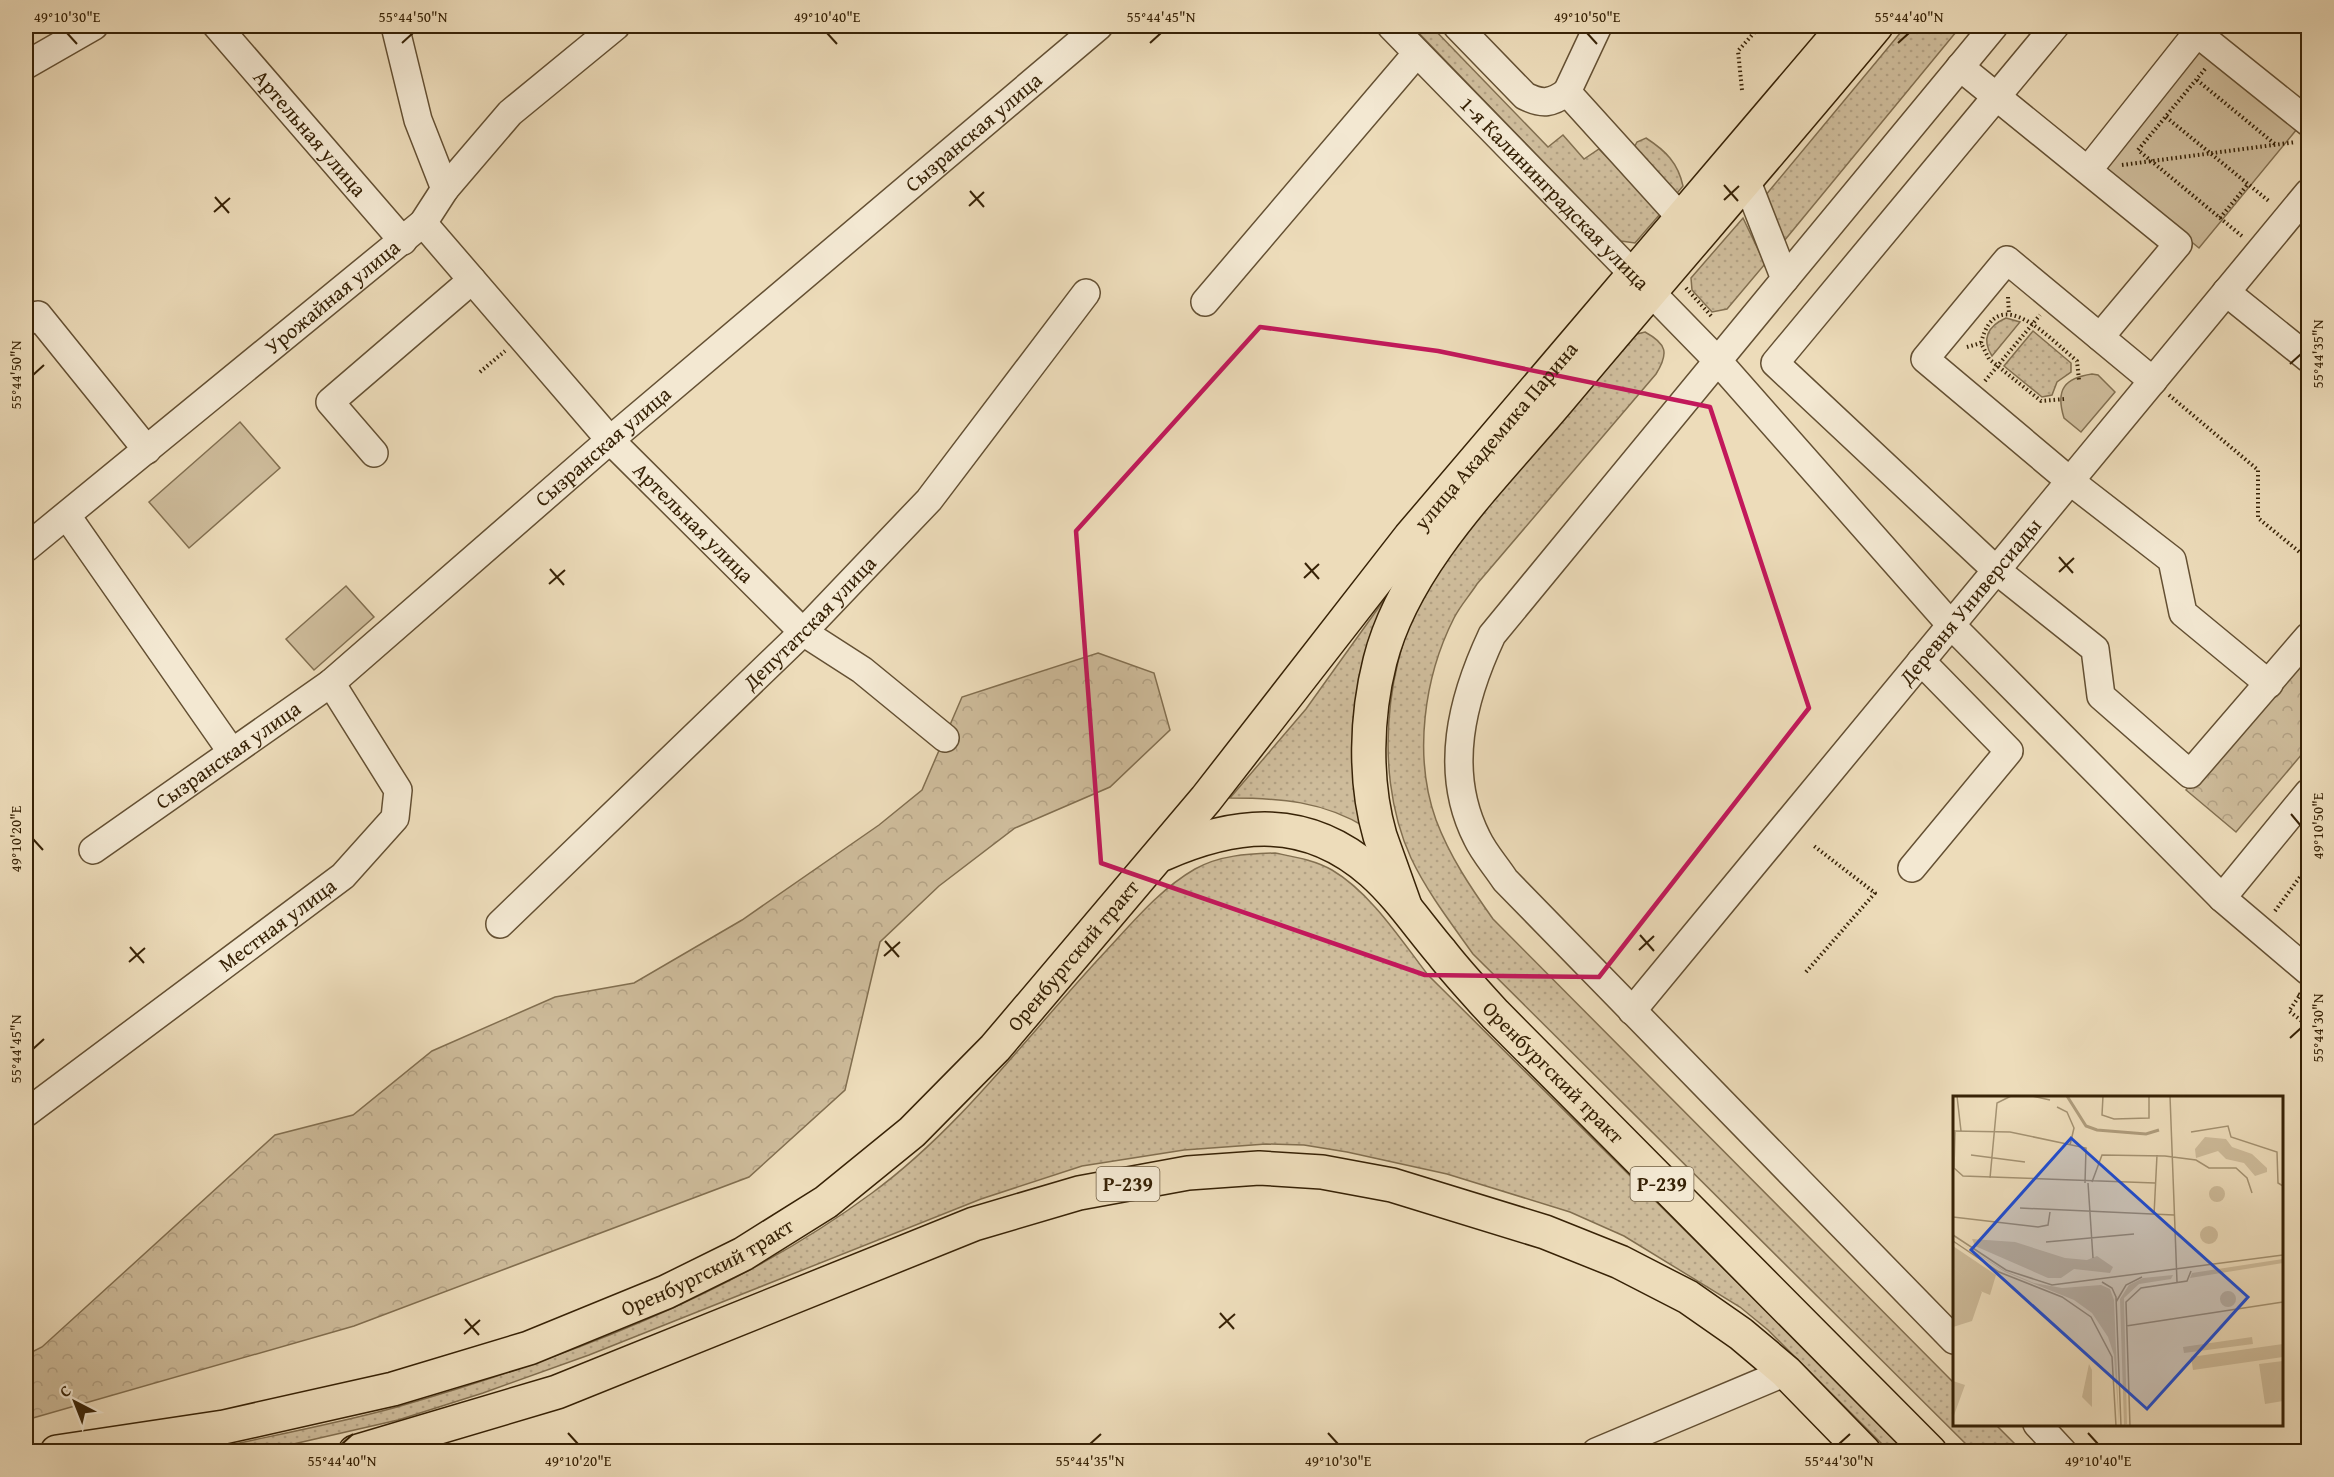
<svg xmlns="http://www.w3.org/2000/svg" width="2334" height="1477" font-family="'Gentium Book Plus',serif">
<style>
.grass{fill:url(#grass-dots);stroke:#826f50;stroke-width:1.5}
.forest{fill:url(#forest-crowns);stroke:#826f50;stroke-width:1.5}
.park{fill:#cebc9b;stroke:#826f50;stroke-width:1.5}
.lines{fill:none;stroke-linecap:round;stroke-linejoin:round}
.minor-casing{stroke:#645033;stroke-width:30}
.major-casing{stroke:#372206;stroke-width:36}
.path{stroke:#372206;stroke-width:4;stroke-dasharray:1.5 3;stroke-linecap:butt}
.minor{stroke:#f3e8d2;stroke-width:27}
.major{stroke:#eddcba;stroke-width:33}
.marked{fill:none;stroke:#c2185b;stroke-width:4.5;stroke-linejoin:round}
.ticks{fill:none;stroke:#372206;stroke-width:2}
.labels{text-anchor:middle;stroke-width:5;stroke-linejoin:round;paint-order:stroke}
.shield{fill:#f3e8d2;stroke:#6f5d43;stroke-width:1.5}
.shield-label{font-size:20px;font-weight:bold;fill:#372206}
.street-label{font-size:21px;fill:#372206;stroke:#f3e8d2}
.inset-river{fill:none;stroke:#af9d7d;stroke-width:3}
.inset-road{fill:none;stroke:#a49272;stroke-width:1.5}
.view{fill:#1d4ed8;fill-opacity:0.15;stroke:#1d4ed8;stroke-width:3}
.inset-edge{fill:none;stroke:#372206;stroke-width:3}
.neatline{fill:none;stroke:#372206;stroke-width:2}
.ticks-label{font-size:15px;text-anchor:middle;fill:#372206}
</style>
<defs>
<pattern id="grass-dots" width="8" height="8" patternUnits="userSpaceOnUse" patternTransform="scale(1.5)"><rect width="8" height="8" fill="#cebc9b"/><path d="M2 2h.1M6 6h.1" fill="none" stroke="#b2a184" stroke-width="1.8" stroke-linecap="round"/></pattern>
<pattern id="forest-crowns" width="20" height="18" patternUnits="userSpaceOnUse" patternTransform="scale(1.5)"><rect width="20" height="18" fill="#cebc9b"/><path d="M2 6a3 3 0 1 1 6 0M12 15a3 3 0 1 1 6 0" fill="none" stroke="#b2a184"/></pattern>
</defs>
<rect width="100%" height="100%" fill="#eddcba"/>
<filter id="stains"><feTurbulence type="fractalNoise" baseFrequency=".00333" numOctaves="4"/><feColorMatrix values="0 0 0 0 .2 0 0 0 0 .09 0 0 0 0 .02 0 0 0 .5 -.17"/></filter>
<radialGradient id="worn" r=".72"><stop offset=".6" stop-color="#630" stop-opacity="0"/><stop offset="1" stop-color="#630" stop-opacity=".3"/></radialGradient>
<g class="grass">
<path d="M1412,26H1431L1548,147L1563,135L1584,159L1599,149L1661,213L1635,243L1621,241L1610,231Z"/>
<path d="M1906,26H1961L1784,241L1765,196Z"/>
<path d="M1646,138C1666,151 1678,163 1683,186L1673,198L1630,155L1637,142Z"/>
<path d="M1743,218L1765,264L1727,309L1712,312L1692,290L1691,278Z"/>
<path d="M2006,318L2020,322L1992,356C1981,339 1988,326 2006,318Z"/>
<path d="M2033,331L2071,363V372L2057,382L2052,395L2042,397L2004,366Z"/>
<path d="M1645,332C1667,344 1669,353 1656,374L1477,584C1470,595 1460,606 1454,618C1424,677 1413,756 1436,820C1450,857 1471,888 1493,919L1954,1383V1424L1996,1425L2022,1451H1973L1473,954C1451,923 1427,892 1411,858C1369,766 1387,636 1446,555C1465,529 1488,506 1509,482C1552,433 1594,383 1637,334Z"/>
<path d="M1389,593L1372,646L1367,828C1323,801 1280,798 1230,798L1306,709Z"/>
<path d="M1275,853C1295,857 1315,860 1332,870C1371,893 1401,940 1428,975L1907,1451H1889L1768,1330L1740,1307L1624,1236L1570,1212L1447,1174L1347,1152L1304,1145L1266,1144L1184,1150L1082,1166L981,1199L589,1355L483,1393L398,1420L263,1451L198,1452C264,1437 332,1425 397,1407C561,1360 734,1295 872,1193C963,1126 1029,1033 1106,951C1133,922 1160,889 1195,869C1220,855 1247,854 1275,853Z"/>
</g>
<g class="forest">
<path d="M2308,645V747L2236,832L2186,790Z"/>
<path d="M1098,653L1154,673L1170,730L1110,787L1015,828L939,886L880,942L845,1090L749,1177L354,1326L26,1420V1355L42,1347L275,1135L353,1115L432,1051L555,997L634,983L742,920L879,825L922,790L962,697Z"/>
</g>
<g class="park">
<path d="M2197,48L2297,129L2199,248L2100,167Z"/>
<path d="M2092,374L2098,375L2115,392L2081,432L2064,418C2055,389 2065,378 2092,374Z"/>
<path d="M240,422L280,468L189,548L149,502Z"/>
<path d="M346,586L374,617L314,670L286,639Z"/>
</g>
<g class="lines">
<defs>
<g id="minor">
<path id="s1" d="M217,26L403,241"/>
<path d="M395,26L418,120L445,189"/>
<path id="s2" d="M1391,26L1717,360L1951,625L2222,898L2308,971"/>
<path d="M1457,26L1525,96C1543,105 1552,103 1567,92"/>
<path d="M1598,26L1567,92L1682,219"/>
<path d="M2055,26L1775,363L1996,570L2095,649L2101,696L2190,774L2308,637"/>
<path d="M26,65L94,26"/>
<path d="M1960,67L2178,244L2100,337"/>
<path d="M2089,169L2197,33L2308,122"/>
<path d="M1747,182L1785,279L1492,635C1462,699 1443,771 1477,838C1484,853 1496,866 1505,880L1954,1340"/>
<path id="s3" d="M423,223L610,440L803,632L862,670L945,738"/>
<path d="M1785,279L1994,26"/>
<path d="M2226,292L2308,358"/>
<path d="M1205,302L1417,53"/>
<path d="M26,322L38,315L147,450"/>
<path d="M2153,381L2007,260L1925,359L2070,481L2172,560L2183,613L2269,684"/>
<path d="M374,453L330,402L472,280"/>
<path d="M67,516L231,751"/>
<path id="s4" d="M26,548L423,223L445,189L510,113L616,26"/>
<path id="s5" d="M93,850L331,683L610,440L1099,26"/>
<path d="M1912,868L2009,751L1921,661"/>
<path d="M2222,898L2308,793"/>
<path id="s6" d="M500,924L803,632L929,500L1086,293"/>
<path id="s7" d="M1632,1011L2308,193"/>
<path id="s8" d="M26,1113L343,876L395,818L398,790L331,683"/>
<path d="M2037,1424L2063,1452"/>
<path d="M1596,1452L1786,1372"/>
</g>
<g id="major">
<path id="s9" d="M1163,854C1238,821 1307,815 1372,872C1399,896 1418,925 1441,952C1458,974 1477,994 1495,1014L1930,1452"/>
<path d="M1405,906C1397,883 1388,859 1380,836C1364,781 1366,716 1380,661C1405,561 1497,474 1562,396C1666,272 1773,150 1876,26"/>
<path id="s10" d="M57,1452L224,1427L393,1389L529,1348L666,1292L743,1254L826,1202L912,1132L995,1048L1206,799L1410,537L1845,26"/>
<path d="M355,1452L557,1392L974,1224L1079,1193L1188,1173L1259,1168L1322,1172L1392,1185L1545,1232L1620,1262L1688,1297L1741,1334L1786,1372L1864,1452"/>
</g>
</defs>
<use href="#minor" class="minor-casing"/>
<use href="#major" class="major-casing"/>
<g class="path">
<path d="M2205,69L2138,150L2243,237"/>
<path d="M2197,80L2276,145"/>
<path d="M1742,90L1738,51L1760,26"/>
<path d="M2166,117L2270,202"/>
<path d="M2122,165L2296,142"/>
<path d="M2302,171L2308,163"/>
<path d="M2220,218L2248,184"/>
<path d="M1686,288L1713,318"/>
<path d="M2008,297L2009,314"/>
<path d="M1967,347L1981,343"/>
<path d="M480,372L505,351"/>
<path d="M1985,381L2040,315"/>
<path d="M2169,395L2258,470V518L2308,559"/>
<path d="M2064,399L2041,401L1989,359L1981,343C1997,279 2051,340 2077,361L2079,380"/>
<path d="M2275,911L2308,866"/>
<path d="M1806,972L1875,893L1814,846"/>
<path d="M2298,994L2300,995L2289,1011L2308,1026"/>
</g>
<use href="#minor" class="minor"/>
<use href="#major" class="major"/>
</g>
<path class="marked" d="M1260,327L1438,351L1710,407L1809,708L1599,977L1425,975L1101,863L1076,531Z"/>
<path class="ticks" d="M67,33L77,44M827,33L837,44M1587,33L1597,44M402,43L413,33M1150,43L1161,33M1898,43L1909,33M1724,185L1738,201M970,191L984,207M215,197L229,213M1724,200L1739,186M969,206L984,192M214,212L230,198M2290,364L2301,354M33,375L44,365M2059,557L2073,573M1305,563L1319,579M550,569L564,585M2059,572L2074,558M1304,578L1319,564M549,584L565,570M2291,814L2301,826M33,839L43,850M1640,935L1654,951M885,941L899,957M130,947L144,963M1639,950L1654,936M884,956L900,942M129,962L145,948M2290,1038L2301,1028M33,1049L44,1039M1220,1313L1234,1329M465,1319L479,1335M1219,1328L1235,1314M464,1334L480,1320M568,1433L578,1444M1328,1433L1338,1444M2088,1433L2098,1444M342,1444L353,1434M1090,1444L1101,1434M1839,1444L1850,1434"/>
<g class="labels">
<g class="shield">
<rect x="1096.5" y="1167" width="63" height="34" rx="4.5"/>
<rect x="1630.5" y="1167" width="63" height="34" rx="4.5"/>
</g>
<g class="shield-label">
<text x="1128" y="1191">Р-239</text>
<text x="1662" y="1191">Р-239</text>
</g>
<g class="street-label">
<text dy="7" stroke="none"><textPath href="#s5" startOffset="1137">Сызранская улица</textPath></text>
<text dy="7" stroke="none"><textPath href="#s1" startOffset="142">Артельная улица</textPath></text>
<text dy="7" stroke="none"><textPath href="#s2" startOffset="234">1-я Калининградская улица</textPath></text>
<text dy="7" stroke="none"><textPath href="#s4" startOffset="396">Урожайная улица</textPath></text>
<text dy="7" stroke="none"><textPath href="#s10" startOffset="1836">улица Академика Парина</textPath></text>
<text dy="7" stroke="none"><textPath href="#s5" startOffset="651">Сызранская улица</textPath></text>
<text dy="7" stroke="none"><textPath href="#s3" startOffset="404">Артельная улица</textPath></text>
<text dy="7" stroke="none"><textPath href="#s7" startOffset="531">Деревня Универсиады</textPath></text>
<text dy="7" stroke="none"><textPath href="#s6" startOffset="432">Депутатская улица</textPath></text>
<text dy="7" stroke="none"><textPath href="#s5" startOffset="165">Сызранская улица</textPath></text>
<text dy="7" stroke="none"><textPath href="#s8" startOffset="314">Местная улица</textPath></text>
<text dy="7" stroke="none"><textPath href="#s10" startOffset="1166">Оренбургский тракт</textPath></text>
<text dy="7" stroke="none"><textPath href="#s9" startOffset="494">Оренбургский тракт</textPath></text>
<text dy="7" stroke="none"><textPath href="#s10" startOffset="680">Оренбургский тракт</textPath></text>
</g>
</g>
<g transform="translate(1953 1096)">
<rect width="330" height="330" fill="#eddcba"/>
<path d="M0,142L52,175L81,187L109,192L148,189L157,193L161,204L166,329L161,259L155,241L139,217L121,204L52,176ZM330,163V167L237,182L239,177ZM220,179L218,183L186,188L171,202L174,328L171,329L167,203L176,189L190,182ZM330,265V305L312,308L306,268Z" fill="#cebc9b"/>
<path d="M252,41L273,43L279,51L299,58L314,72V76L302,80L291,67L273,63L265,55L243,62L242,53ZM19,143L62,146L112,162L134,164L144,160L160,171L157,177L121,173L108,182H95L22,150ZM0,171L29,196L19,225L0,231ZM299,241L300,248L231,257L230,251ZM136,268L139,274V311L129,301ZM0,285L12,289L0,322Z" fill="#cebc9b"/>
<path d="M0,150L43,179L37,199L25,194L0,171Z" fill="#cebc9b"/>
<path d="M256 98a8 8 0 1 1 16 0a8 8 0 1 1-16 0ZM247 139a9 9 0 1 1 18 0a9 9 0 1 1-18 0ZM267 203a8 8 0 1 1 16 0a8 8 0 1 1-16 0ZM330,248V261L240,274L238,261Z" fill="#cebc9b"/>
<path class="inset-river" d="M114,0L133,30L144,34L193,38L206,34"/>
<path class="inset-road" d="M4,0L8,35M79,0L97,4M150,0L149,19L161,23L196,22V0M217,0L224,186M104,11L114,16L121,32L117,49M0,35L57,36L133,52L132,87M2,35L1,72L10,80L202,87M238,36L275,30L278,41L324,56L325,87L330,90M18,59L72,66M37,82L44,7L58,0M139,86L149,59L212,60L243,64L256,72H283L294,82L299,97M135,87L140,162M67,112L221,119M201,119L204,59M0,121L85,131L95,129L97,116M0,139L53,174L99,189L330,159M0,145L46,176L109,201L138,221L159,261L163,330M93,146L181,138M149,186L159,192L163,201L168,330M163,206L173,189L189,181M173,230L330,206M177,330L173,206L188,192L234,185L238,175"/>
<path class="view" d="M118,42L295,201L194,313L18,154Z"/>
<rect width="330" height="330" class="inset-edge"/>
</g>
<rect width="2334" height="1477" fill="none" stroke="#eddcba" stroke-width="66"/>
<g transform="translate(75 1402) rotate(318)" stroke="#f3e8d2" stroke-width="4.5" paint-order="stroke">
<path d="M0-4.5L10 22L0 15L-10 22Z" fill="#372206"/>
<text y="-9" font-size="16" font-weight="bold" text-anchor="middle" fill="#372206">С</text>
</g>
<rect x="33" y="33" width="2268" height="1411" class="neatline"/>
<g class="ticks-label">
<text x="67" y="22">49°10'30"E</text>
<text x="413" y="22">55°44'50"N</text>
<text x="827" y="22">49°10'40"E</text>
<text x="1161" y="22">55°44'45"N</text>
<text x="1587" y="22">49°10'50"E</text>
<text x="1909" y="22">55°44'40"N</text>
<text transform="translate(2318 354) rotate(-90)" y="5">55°44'35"N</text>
<text transform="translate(16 375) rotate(-90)" y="5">55°44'50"N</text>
<text transform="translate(2318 826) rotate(-90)" y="5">49°10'50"E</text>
<text transform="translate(16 839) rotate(-90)" y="5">49°10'20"E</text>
<text transform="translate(2318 1028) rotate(-90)" y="5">55°44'30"N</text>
<text transform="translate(16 1049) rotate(-90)" y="5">55°44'45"N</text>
<text x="342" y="1466">55°44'40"N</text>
<text x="578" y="1466">49°10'20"E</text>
<text x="1090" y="1466">55°44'35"N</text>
<text x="1338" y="1466">49°10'30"E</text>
<text x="1839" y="1466">55°44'30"N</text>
<text x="2098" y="1466">49°10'40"E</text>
</g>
<rect width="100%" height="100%" filter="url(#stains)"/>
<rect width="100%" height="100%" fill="url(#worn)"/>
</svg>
